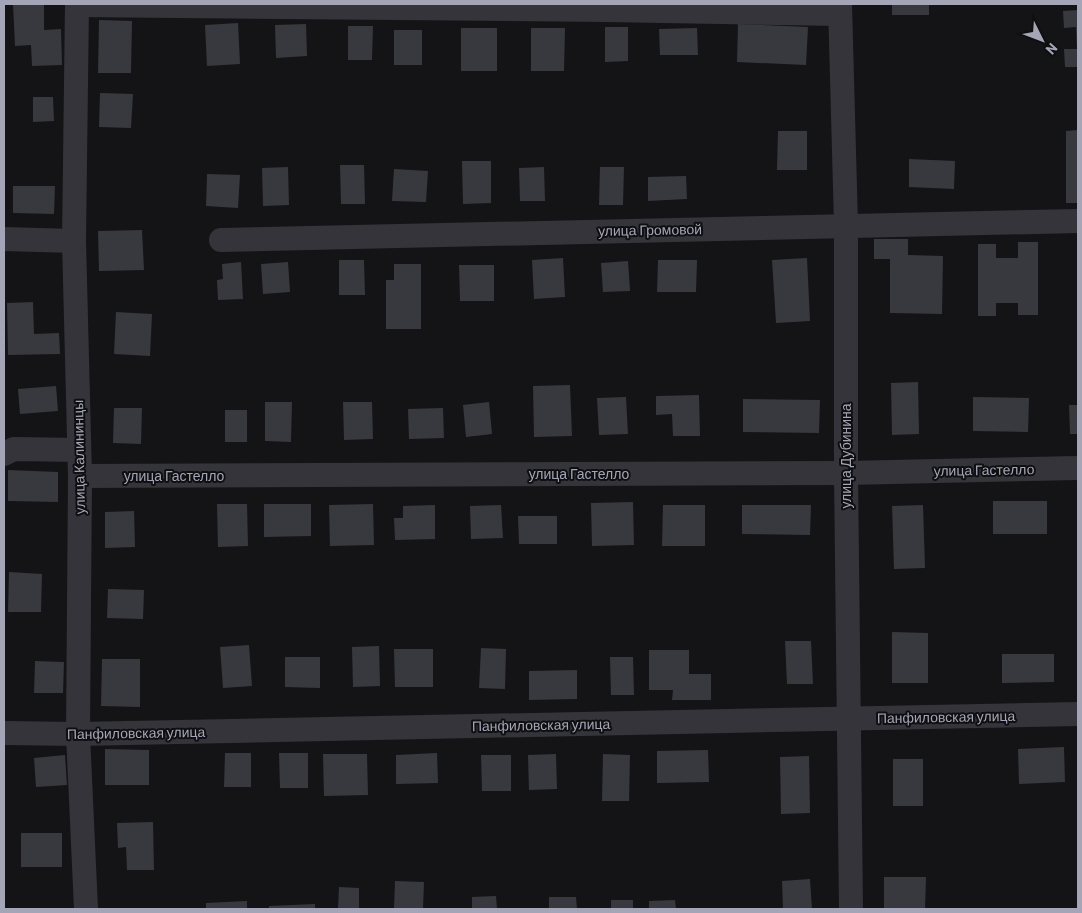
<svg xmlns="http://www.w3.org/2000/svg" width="1082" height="913" font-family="Barlow,sans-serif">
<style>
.building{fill:#38393e}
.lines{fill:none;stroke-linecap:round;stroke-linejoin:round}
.minor{stroke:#35343b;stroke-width:24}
.labels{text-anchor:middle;stroke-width:4;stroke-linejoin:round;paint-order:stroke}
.street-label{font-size:14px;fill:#a4a6b7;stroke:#0f0f11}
</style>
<rect width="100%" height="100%" fill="#141416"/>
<g class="building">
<path d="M13,4H44V30L61,29L62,65L32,66L31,45L15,46Z"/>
<rect x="892" y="4" width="37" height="11"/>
<path d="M1078,10V67H1065L1064,49H1077L1076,27L1064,28L1063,11Z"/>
<path d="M99,20L132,21L131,73H98Z"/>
<path d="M238,23L240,64L207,66L205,25Z"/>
<path d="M306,24L307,56L276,58L275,25Z"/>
<path d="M738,24L808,27L806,65L737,62Z"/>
<path d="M348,26H373L372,60H348Z"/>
<path d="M605,27H628V61L605,62Z"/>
<rect x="461" y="28" width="36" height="43"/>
<path d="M531,28H565L564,71H531Z"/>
<path d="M697,28L698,55H660L659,29Z"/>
<rect x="394" y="30" width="28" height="35"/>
<path d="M100,93L133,94L131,128L99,127Z"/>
<path d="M33,97H53L54,121L33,122Z"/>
<path d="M1078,130V203H1066V131Z"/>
<path d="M778,131H807V170H777Z"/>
<path d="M909,159L955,161L954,189L909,187Z"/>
<path d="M462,161H491V203L463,204Z"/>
<path d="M340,165H364L365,204H341Z"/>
<path d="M288,167L289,205L263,206L262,168Z"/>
<path d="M544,167L545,201H520L519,168Z"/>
<path d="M600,167H624L623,205H599Z"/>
<path d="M394,169L428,171L426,202L392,201Z"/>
<path d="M207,174L240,175L238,208L206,206Z"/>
<path d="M686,176L687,199L648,201V177Z"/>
<path d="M13,186H55L54,214L13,213Z"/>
<path d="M142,230L144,270L99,271L98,231Z"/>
<path d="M874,239H908V255L943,256L942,314L890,313V259H874Z"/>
<path d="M1018,242H1038V315H1018V303H996V316H978V244H996V258H1018Z"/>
<path d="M563,258L565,297L534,299L532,260Z"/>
<path d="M807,258L810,321L776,323L772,260Z"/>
<path d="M339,260H364L365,295H339Z"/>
<path d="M658,260H697L696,292H657Z"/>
<path d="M628,261L630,291L603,292L601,263Z"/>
<path d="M241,262L243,299L218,300L217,280L223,279L222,264Z"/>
<path d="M288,262L290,292L263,294L261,264Z"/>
<path d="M394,264H421V329H386V280H394Z"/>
<path d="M459,265H494V301H460Z"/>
<path d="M33,302L34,334L59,333L60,354L8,355L7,303Z"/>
<path d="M116,312L152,314L150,356L114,354Z"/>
<path d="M918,382L919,434L892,435L891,383Z"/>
<path d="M570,385L572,436L534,437L533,386Z"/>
<path d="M56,386L58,411L20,414L18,389Z"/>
<path d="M699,395L700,436H673L672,414L656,415V396Z"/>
<path d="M626,397L628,434L599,435L597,398Z"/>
<path d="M973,397L1029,398L1028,432L973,431Z"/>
<path d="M743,399L820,400L819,433L743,432Z"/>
<path d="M265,402H292L291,442L265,441Z"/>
<path d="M343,402H372L373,439L344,440Z"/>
<path d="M489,402L492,434L466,437L463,405Z"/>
<path d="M1069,405H1078V434H1070Z"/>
<path d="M114,408H142L141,444L113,443Z"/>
<path d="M443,408L444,438L409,439L408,409Z"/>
<rect x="225" y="410" width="22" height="32"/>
<path d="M8,470L58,472V502L8,501Z"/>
<rect x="993" y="501" width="54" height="33"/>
<path d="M633,502L634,545L592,546L591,503Z"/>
<path d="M217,504H247L248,546L218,547Z"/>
<path d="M264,504H311V536L264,537Z"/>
<path d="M373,504L374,545L330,546L329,505Z"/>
<path d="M435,505V539L395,540L394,518H403V506Z"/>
<path d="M501,505L503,538L471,539L470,506Z"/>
<path d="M663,505H705V546H662Z"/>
<path d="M742,505H811L810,535L742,534Z"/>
<path d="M923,505L925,568L894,569L892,506Z"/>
<path d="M134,511L135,547L105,548V512Z"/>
<path d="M518,516H557V544H519Z"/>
<path d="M9,572L42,574L41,612H8Z"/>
<path d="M108,589L144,590L143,619L107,618Z"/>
<path d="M892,632L928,633V683H892Z"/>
<path d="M785,641H811L813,684H787Z"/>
<path d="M249,645L252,686L223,688L220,647Z"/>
<path d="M379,646L380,686L353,687L352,647Z"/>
<path d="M481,648L506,649L505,689L479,688Z"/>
<path d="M394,649H433V687H395Z"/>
<path d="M649,650H689V674H711V700H672L673,690H649Z"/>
<path d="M1002,654H1054V682L1002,683Z"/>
<path d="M285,657H320V688L285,687Z"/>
<path d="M610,657H633L634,695H611Z"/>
<path d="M102,659H140V707L101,706Z"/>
<path d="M35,661L64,662L63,693H34Z"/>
<path d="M577,670V699L529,700V671Z"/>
<path d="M1064,747L1065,782L1019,784L1018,749Z"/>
<path d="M105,749L149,750V785H105Z"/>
<path d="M708,750L709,782L657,783V751Z"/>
<path d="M225,753H251V787H224Z"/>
<path d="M279,753H308V788H280Z"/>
<path d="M437,753L438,783L396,784V755Z"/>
<path d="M323,754H367L368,795L324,796Z"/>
<path d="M556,754L557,789L529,790L528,755Z"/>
<path d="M603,754L630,755L629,801H602Z"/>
<path d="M65,755L67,785L36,787L34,758Z"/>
<path d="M481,755H511V791H482Z"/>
<path d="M809,756L810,813L781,814L780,757Z"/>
<rect x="893" y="759" width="30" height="47"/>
<path d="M153,822L154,870H127L126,847L118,848L117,823Z"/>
<rect x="21" y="833" width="41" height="34"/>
<path d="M884,877H926L925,909H884Z"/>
<path d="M810,879L812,909H783L782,881Z"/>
<path d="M395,881L424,882L423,909H394Z"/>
<path d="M339,887L359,888V909H338Z"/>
<path d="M496,896L497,909H472V897Z"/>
<path d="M549,897H576L577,909H549Z"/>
<rect x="611" y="900" width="22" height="9"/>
<path d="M675,900L676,909H649V901Z"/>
<path d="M247,901V909H206V903Z"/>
<path d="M315,904V909H269V906Z"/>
</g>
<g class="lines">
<g class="minor">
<path d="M77,4L74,241L80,476L78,734L86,909"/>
<path d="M840,4L846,225V473L851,909"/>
<path d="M77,5L606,10L840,14"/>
<path d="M4,239L74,241"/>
<path d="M221,240L1078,221"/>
<path d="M4,454L14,449L79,450"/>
<path d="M80,476L846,473L1078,468"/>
<path d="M4,733L78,734L1078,714"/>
</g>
</g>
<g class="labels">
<g class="street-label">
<text transform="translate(650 230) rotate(-1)" y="5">улица Громовой</text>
<text transform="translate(846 456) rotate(-90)" y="5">улица Дубинина</text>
<text transform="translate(79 457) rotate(-91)" y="5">улица Калининцы</text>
<text transform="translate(984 470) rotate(-1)" y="5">улица Гастелло</text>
<text x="579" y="479">улица Гастелло</text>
<text x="174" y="481">улица Гастелло</text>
<text transform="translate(946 717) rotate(-1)" y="5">Панфиловская улица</text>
<text transform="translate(541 725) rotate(-1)" y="5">Панфиловская улица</text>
<text transform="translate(136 733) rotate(-1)" y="5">Панфиловская улица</text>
</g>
</g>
<rect width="1082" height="913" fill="none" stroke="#a4a6b7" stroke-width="10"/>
<g transform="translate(1042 40) rotate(132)" stroke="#0f0f11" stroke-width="4" paint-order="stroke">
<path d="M0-4L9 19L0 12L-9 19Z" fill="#a4a6b7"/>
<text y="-8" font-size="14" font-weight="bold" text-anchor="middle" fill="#a4a6b7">N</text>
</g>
</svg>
